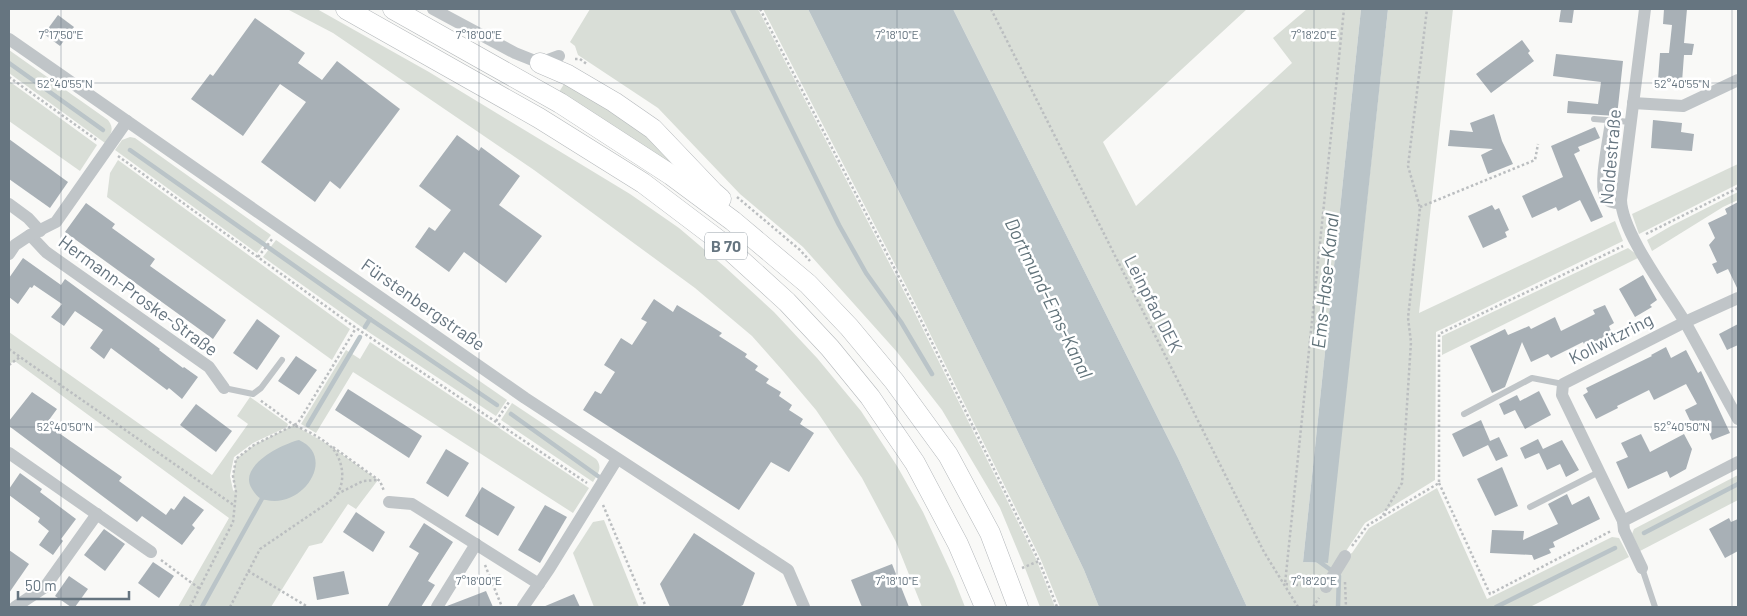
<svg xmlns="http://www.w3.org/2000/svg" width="1747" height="616" font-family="Barlow,sans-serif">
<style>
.green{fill:#d9ded7}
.water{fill:#bac4c8}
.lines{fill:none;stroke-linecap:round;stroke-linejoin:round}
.stream{stroke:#bac4c8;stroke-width:4.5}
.building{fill:#a8b0b6}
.trunk-casing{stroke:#b4b8bb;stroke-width:21}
.path{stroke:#bbbec0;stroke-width:2.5;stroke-dasharray:2.5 2.5;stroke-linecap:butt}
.service{stroke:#c0c5c8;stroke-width:6}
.minor{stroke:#c0c5c8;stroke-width:12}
.trunk{stroke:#fff;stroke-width:20}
.ticks{fill:none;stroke:#667580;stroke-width:1;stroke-opacity:0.45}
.labels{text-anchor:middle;stroke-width:5;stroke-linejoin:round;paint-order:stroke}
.shield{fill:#fff;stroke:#949ea6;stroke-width:1}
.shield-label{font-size:16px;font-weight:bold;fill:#667580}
.street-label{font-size:18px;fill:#667580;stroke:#fff}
.water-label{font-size:19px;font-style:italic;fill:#61737a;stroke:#fff}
.ticks-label{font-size:12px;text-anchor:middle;fill:#667580;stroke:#fff;stroke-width:5;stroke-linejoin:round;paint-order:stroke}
</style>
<rect width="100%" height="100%" fill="#f9f9f7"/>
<g class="green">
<path d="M287,9H317L429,72L630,194L679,228L725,267L774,312L817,358L861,411L897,466L923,512L954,579L965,607H922L896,542L862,478L816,410L783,371L752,336L695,288L534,170L333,33Z"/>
<path d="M590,9H758L912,307L1037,561L1055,607H1040L1025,568L1000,508L942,410L897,352L803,247L740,194L658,108L578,55L575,46L570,42Z"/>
<path d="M763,9H808L1005,405L1084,570L1099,607H1060L1041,560L916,305Z"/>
<path d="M953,9H1247L1103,142L1136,206L1292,63L1273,38L1307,9H1361L1303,562L1327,563L1388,9H1453L1419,313L1615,221L1623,241L1436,332L1435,480L1365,523L1342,557L1352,553L1369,528L1437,488L1487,599L1612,537L1619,538L1629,557L1530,607H1247L1178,458Z"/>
<path d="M9,50L108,120C115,129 111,134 105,143L9,73Z"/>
<path d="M9,81L97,145L80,171L9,121Z"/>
<path d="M566,81L646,132L671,159L669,163L559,92Z"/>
<path d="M130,137L135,138L271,235L257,253L115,150L122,140Z"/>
<path d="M118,160L350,329L332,360L107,197L110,173Z"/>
<path d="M1738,164V184L1639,234L1632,214Z"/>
<path d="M1738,192V200L1723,207L1652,251L1647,240L1671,226Z"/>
<path d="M276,240L507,400L496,416L370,333L263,257Z"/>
<path d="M1628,248L1640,257L1442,355V336Z"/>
<path d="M9,332L212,475L248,424L237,416L250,397L288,424L287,427L253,443L234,457L230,476L233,490L235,492L233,476L236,459L254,445L294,425L329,445L378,480L356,509L348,504L322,543L309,546L271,607H178L229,518L16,362L9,363Z"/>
<path d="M370,342L589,488L573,513L353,372L316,433L301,424L346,350L360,359Z"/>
<path d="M512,403L596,459C603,467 598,474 593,482L501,420Z"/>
<path d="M1738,475V500L1640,551L1632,534L1634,529Z"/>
<path d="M604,520L639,607H594L573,553L593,522Z"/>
</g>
<g class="water">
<path d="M808,9H953L1178,458L1247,607H1099L1084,570L1005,405Z"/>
<path d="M1361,9H1388L1328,563L1303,562Z"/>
<path d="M299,440C337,457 303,509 266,500C259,499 256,495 252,489C237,466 282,444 299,440Z"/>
</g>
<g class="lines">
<g class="stream">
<path d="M732,9L839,225L866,273L901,322L932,374"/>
<path d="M9,63L103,130"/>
<path d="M130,150L370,319L365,327"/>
<path d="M370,319L497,405"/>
<path d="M511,414L602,479"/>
<path d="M308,425L360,337"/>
<path d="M1644,533L1738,484"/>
<path d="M1317,560L1339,576L1338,607"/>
<path d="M202,607L264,495"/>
<path d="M1496,607L1615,548"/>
</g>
</g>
<g class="building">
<path d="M1561,9H1574L1572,23L1559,22Z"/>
<path d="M1664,9H1687L1684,43L1694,44L1692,55H1684L1682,82L1658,80L1660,53H1669L1672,25L1663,24Z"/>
<path d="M58,15L74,27L60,46L44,34Z"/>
<path d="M255,18L305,53L298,63L322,80L337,61L400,109L340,189L330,181L315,202L261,162L306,102L280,84L243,136L191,99L210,74L213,76Z"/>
<path d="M1522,40L1530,51L1528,53L1534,61L1491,93L1476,74Z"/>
<path d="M1556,54L1623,61L1617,116L1567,113L1568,101L1598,104L1601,82L1553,76Z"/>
<path d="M1494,114L1502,141L1513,164L1488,174L1481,155L1493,149L1448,146L1450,130L1473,132L1470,123Z"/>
<path d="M1653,120L1682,123L1681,132L1694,134L1692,151L1651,148Z"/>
<path d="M1595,127L1600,138L1578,147L1580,151L1574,154L1603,217L1591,222L1580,200L1558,211L1556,207L1532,218L1522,196L1563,177L1551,146Z"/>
<path d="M457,135L479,151L481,147L520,176L499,205L542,236L506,283L464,252L449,272L415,247L429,227L435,231L451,210L419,186Z"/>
<path d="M9,139L68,182L50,208L9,179Z"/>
<path d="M1738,202V290L1728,269L1717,274L1712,264L1717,262L1709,245L1715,238L1708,223L1727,214L1725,209Z"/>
<path d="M86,203L115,224L112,228L155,259L150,266L226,320L213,339L65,232Z"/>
<path d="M1492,205L1495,210L1499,208L1509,230L1505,232L1507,237L1483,248L1468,216Z"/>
<path d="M23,258L61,285L65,279L160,349L159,350L183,368L184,367L198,377L182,399L169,388L167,390L111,348L104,359L90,348L103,330L75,311L64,326L51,317L62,304L34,285L32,288L30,287L18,304L9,297V278Z"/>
<path d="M1643,275L1657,300L1650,305L1652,307L1635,317L1619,289Z"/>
<path d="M654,299L673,312L677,305L722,333L719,336L747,354L745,357L758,366L755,370L769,379L766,383L781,392L779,396L792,405L789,410L803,419L800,424L814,433L789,472L771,462L739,510L583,410L595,391L601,394L615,372L604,365L621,338L632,345L647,322L641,319Z"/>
<path d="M1605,305L1614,323L1609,326L1613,336L1592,346L1590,341L1584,344L1583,342L1551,358L1548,354L1531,362L1522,342L1505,387L1492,393L1470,346L1505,329L1508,335L1529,326L1531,329L1555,317L1561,331L1595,314L1593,310Z"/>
<path d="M257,319L280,336L257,370L233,353Z"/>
<path d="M1738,324V345L1727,350L1719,334Z"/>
<path d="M1666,347L1671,358L1686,350L1698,373L1701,371L1730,433L1712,440L1707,428L1696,433L1685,410L1697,404L1686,384L1654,400L1649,390L1617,406L1618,408L1596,419L1583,395L1588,392L1586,388L1652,356L1651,355Z"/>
<path d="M296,356L317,370L299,395L278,381Z"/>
<path d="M348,389L422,436L409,458L335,410Z"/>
<path d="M1539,391L1551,415L1525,429L1515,410L1504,415L1499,404L1517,395L1520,401Z"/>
<path d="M32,392L57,409L46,424L122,477L119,481L166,515L171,508L174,510L184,496L204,510L192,525L195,528L182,545L142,516L137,522L9,426V421Z"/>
<path d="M196,404L232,431L216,452L180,425Z"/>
<path d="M1481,420L1490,441L1499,437L1508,456L1496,461L1488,445L1463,457L1452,434Z"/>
<path d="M1641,434L1650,452L1684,434L1692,449L1686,469L1670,478L1667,471L1628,489L1616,462L1628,457L1621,443Z"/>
<path d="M1538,439L1543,449L1562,440L1579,470L1566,477L1560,464L1547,470L1539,453L1525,459L1520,448Z"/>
<path d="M446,449L469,463L448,497L426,483Z"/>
<path d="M1502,467L1518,506L1495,516L1477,479Z"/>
<path d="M20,473L42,489L40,492L76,519L61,539L63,541L53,555L39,545L49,531L38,522L40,518L9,495V489Z"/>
<path d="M482,487L515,507L498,536L465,516Z"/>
<path d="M1567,494L1572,505L1589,496L1600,519L1553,542L1555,547L1549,549L1551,553L1534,560L1532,555L1490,553L1492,530L1524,531L1523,540L1558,524L1548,504Z"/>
<path d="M545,505L567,517L540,563L518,550Z"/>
<path d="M356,512L385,532L373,552L343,532Z"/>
<path d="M1729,518L1731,522L1738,519V551L1725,558L1709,529Z"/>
<path d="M424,523L453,542L428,581L435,585L421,607H387L419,553L409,547Z"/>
<path d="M104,529L125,544L105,571L84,555Z"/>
<path d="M694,533L755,573L743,605L739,607H670L660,584Z"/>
<path d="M9,550L29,564L9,593Z"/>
<path d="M153,562L174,576L159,598L138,583Z"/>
<path d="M892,564L909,607H862L851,580Z"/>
<path d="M344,571L349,594L317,600L313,577Z"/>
<path d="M69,576L88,589L75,607H71L55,596Z"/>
<path d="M486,591L493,607H447V606Z"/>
<path d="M574,594L580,607H543Z"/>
</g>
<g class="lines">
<defs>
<g id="trunk">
<path d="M346,9L539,118L643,183L721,242L787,302L830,348L870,397L915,463L958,544L985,607"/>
<path d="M393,9L560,103L671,175L733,221L808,284L849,327L894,381L948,455L990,533L1018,607"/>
<path d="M540,63L568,75L614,102L653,129L713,192L721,199"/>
</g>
</defs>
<use href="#trunk" class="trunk-casing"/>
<g class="path">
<path d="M760,9L914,306L1039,561L1057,607"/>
<path d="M991,9L1264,552L1298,607"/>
<path d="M575,59H580L588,65"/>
<path d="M9,77L98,141"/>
<path d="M118,156L356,328L587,483"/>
<path d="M737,197L800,250L810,261"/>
<path d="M1420,207L1535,160L1538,144"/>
<path d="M1646,234L1738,188"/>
<path d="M258,257L273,238"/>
<path d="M9,349L20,357"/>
<path d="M9,365L20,357L235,506"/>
<path d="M496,421L509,402"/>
<path d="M333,447L380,481L384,491"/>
<path d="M1439,483L1490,594L1611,531"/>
<path d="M337,494L363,481L378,480"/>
<path d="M603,505L646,607"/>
<path d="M1383,515L1402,483L1411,342L1408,318L1420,208L1408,166L1427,9"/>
<path d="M1352,546L1368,525L1439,483V334L1623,246"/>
<path d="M161,560L200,589"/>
<path d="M485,565L502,607"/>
<path d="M1022,568L1039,561"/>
<path d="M248,571L308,607"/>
<path d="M1345,582L1346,607"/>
<path d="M1313,586L1285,584L1344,9"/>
<path d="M190,607L233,522L236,492L233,476L236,459L254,445L294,425L260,400"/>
<path d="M230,607L260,549L329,502C331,500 336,497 337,494C347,479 342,455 328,444C318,436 305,430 294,425L298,423L356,328"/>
<path d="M1313,607L1319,598"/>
</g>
<g class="service">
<path d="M1594,119L1631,122"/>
<path d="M1608,121C1606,138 1596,183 1602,196C1605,205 1613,206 1622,206"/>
<path d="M224,388L253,394L261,388L282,360"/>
<path d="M1464,414L1532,378L1563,384"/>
<path d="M1530,507L1599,472"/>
<path d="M1642,568L1655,607"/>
</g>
<g class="minor">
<path d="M433,9L515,53L540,63L559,56"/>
<path d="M1645,9L1621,200C1622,233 1667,292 1685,322C1703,354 1720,387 1738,419"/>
<path d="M9,39L525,398L788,570L804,607"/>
<path d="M1633,103L1683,106L1738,80"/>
<path d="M9,204L28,218L40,231"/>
<path d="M30,235L46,252L209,367L224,388"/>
<path d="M9,254L15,245L30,235L56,222L127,121"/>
<path d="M9,453L151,552"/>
<path d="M389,502L412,504L539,584"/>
<path d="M1623,521L1738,462"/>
<path d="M1642,568L1624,530L1623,521L1562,395L1563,384L1685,322L1738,298"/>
<path d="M1326,587L1345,556"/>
<path d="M15,607L45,587L97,514"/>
<path d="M437,607L476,544"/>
<path d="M523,607L549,569L617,459"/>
</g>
<use href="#trunk" class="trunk"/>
</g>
<path class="ticks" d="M61,9V607M479,9V607M897,9V607M1314,9V607M1732,9V607M9,83H1738M9,427H1738"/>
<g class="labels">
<rect class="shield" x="705" y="232.5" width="42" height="27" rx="4"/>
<g class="shield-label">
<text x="726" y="252">B 70</text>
</g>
<g class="street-label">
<text transform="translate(1611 157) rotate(-85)" y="6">Noldestraße</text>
<text transform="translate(138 296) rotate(36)" y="6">Hermann-Proske-Straße</text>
<text transform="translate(1153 304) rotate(63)" y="6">Leinpfad DEK</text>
<text transform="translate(423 305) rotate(35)" y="6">Fürstenbergstraße</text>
<text transform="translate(1611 339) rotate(-27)" y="6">Kollwitzring</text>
</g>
<g class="water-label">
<text transform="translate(1325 281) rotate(-84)" y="7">Ems-Hase-Kanal</text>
<text transform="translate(1049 298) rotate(64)" y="7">Dortmund-Ems-Kanal</text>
</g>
</g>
<g class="ticks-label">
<text x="61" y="39">7°17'50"E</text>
<text x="479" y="39">7°18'00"E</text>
<text x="897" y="39">7°18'10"E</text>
<text x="1314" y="39">7°18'20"E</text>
<text x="65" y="88">52°40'55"N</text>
<text x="1682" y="88">52°40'55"N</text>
<text x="65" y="431">52°40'50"N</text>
<text x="1682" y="431">52°40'50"N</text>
<text x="479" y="585">7°18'00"E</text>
<text x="897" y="585">7°18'10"E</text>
<text x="1314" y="585">7°18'20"E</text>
</g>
<rect width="1747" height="616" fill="none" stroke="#667580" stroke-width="20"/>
<path d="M18 591v8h111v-8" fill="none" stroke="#667580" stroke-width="2.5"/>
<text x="25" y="591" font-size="15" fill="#667580" stroke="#ffffff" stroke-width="4" paint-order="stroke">50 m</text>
</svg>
